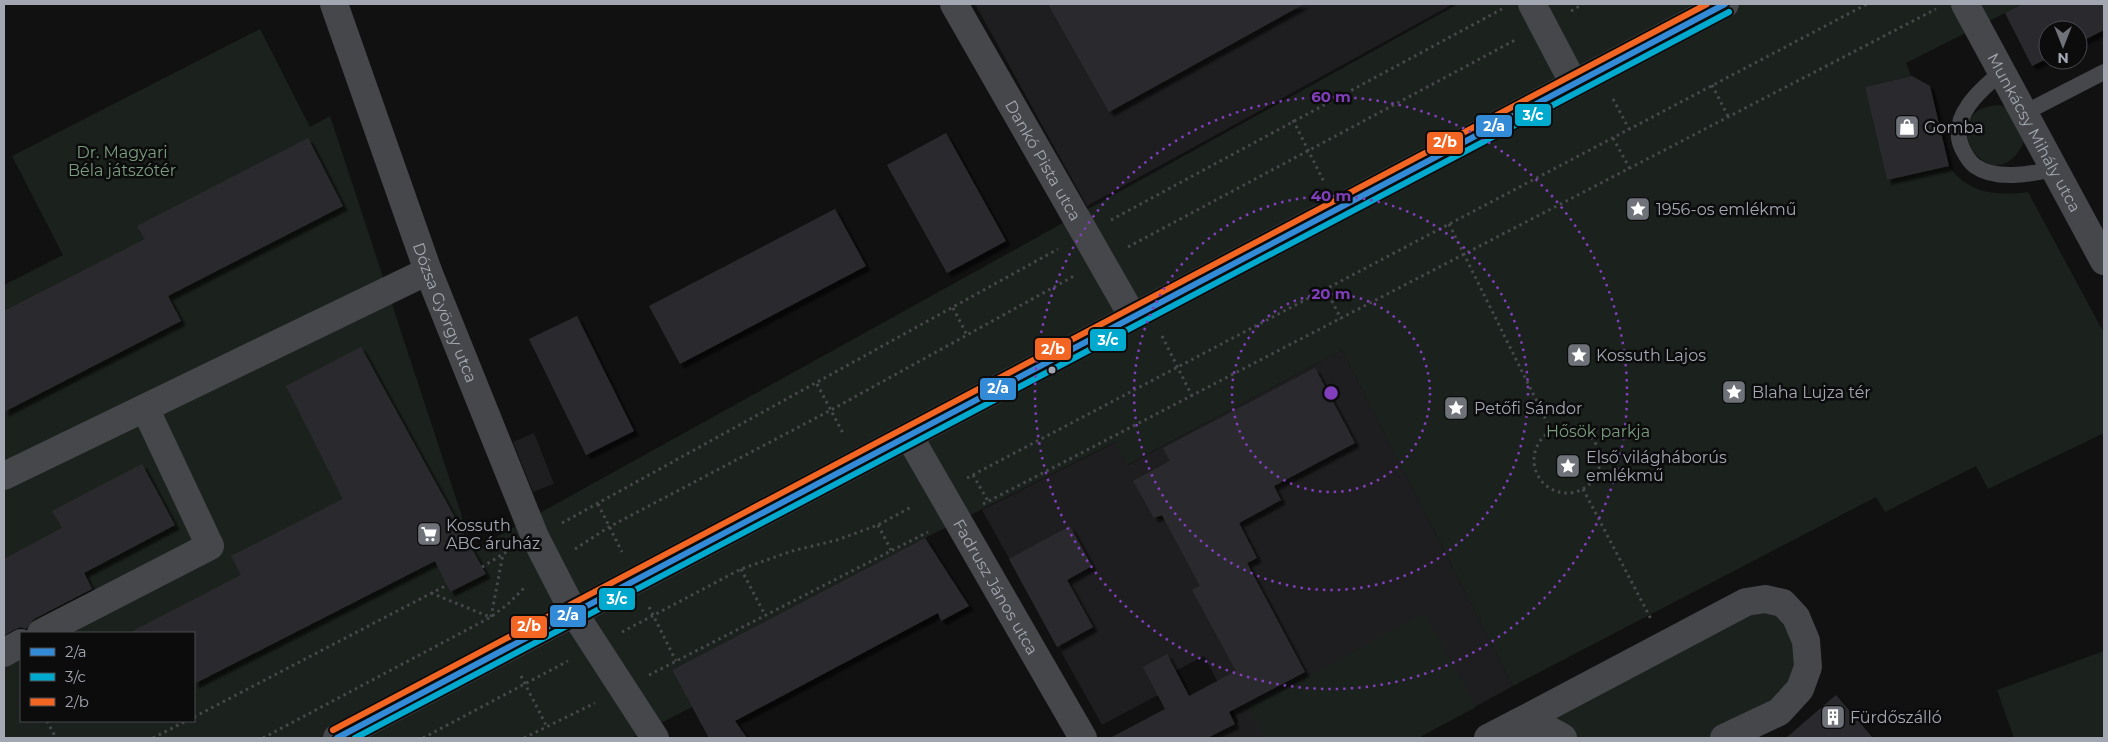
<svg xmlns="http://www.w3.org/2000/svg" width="2108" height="742" font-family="Montserrat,sans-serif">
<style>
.built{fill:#1e1e20}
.green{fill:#1b211c;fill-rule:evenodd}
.building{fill:#2c2c2d;filter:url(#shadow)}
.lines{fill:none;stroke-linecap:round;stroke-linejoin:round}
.path{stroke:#47494c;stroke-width:3;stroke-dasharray:2.5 4;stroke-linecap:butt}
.service{stroke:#46474a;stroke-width:16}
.minor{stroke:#46474a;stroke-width:28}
.tertiary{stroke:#46474a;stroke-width:28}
.bus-1-casing{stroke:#0c0c0d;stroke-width:10}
.bus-2-casing{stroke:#0c0c0d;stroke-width:10}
.bus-3-casing{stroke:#0c0c0d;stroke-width:10}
.bus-1{stroke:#338bd7;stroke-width:6}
.bus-2{stroke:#00a9ce;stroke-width:6}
.bus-3{stroke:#f26522;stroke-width:6}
.ring{fill:none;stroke:#813ebd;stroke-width:2.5;stroke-dasharray:2.5 5}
.bus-dot{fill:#a3a7b2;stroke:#0c0c0d;stroke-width:2}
.labels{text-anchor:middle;stroke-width:5;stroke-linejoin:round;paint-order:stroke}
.poi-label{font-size:16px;fill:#a3a7b2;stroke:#0c0c0d;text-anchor:start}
.street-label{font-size:16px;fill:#a3a7b2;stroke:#0c0c0d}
.park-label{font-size:16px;fill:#7b9c7e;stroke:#0c0c0d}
.centre{fill:#813ebd;stroke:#0c0c0d;stroke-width:2.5}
.ring-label{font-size:15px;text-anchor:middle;font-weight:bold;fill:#813ebd;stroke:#0c0c0d;stroke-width:5;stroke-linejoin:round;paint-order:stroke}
.line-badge{stroke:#0c0c0d;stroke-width:2}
.badge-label{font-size:14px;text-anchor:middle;font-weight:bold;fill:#fff}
</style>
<defs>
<filter id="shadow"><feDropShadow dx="4.5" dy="4.5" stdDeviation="1" flood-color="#0009"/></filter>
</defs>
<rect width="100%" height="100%" fill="#111112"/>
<g class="built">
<path d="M975,4H1453L1087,206Z"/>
<path d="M1342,350L1513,686L1418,738H1207L1239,722L1204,656L1152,683L1158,695L1102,725L982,510L1116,442L1128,465Z"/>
<path d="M534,433L554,484L533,492L513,442Z"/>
</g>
<g class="green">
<path d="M1458,4H2023L1906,63L1911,76L1865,87L1887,180L1949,166C1968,194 1997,196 2028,192L2104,333V433L1988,489L1976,466L1885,512L1876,497L1513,686L1342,350L1127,465L1115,442L925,538L672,670L692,707L632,738H4V285L63,255L12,156L260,29L310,127L330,116L473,550ZM473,550L486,575L450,592L436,561ZM21,633H194V721H21Z"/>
<path d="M1999,105L2008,108L2024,142C1992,209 1928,109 1999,105Z"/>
<path d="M1746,603L1796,617L1799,689L1723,738H1563L1535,725Z"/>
<path d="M1425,613L1476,707L1418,738H1265L1249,708Z"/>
<path d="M2104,651V738H2014L1997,690Z"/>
</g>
<g class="building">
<path d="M1048,4H1304L1109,112Z"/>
<path d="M2023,4H2104V30L2078,43V30H2048V58L2032,66L2005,13Z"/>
<path d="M1912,76L1930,86L1949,166L1887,180L1865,87Z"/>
<path d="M946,133L1006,241L947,273L887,165Z"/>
<path d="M308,138L343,206L168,296L181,321L4,412V311L145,239L137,226Z"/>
<path d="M835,209L866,266L680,364L649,306Z"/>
<path d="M577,316L634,431L586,455L529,339Z"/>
<path d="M361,347L486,574L450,592L435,561L194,684V633H129L241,575L231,556L343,499L286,386Z"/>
<path d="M1315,368L1355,443L1274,486L1281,500L1239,523L1257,558L1247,563L1305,672L1229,712L1235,724L1207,738H1110L1165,709L1143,667L1167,654L1189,696L1236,671L1192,590L1200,586L1162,515L1154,518L1133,481L1170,461L1163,448Z"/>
<path d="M142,464L175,525L84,573L92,589L34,619L26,629L20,627L4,635V559L62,528L52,511Z"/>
<path d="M1070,526L1092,566L1067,580L1093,627L1057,647L1009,559Z"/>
<path d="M925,538L969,606L941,621L938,613L735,721L747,738H709L672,670Z"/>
<path d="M1836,695L1873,738H1786Z"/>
</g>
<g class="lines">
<g class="path">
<path d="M1571,11L1583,4"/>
<path d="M1712,85L1729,118"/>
<path d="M1613,99L1629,129"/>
<path d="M1293,120L1324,182"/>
<path d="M1613,138L1630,169"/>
<path d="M1111,220L1502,9"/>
<path d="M1449,224L1551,430"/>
<path d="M1128,247L1517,39"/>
<path d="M1326,289L1341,319"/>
<path d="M953,308L967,335"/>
<path d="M1162,336L1192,396"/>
<path d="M817,384L844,435"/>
<circle cx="1567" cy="460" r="33"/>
<path d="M973,475L988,501"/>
<path d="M967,478L1867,4"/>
<path d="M1583,489L1651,619"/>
<path d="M598,504L622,552"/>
<path d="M983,504L1936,9"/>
<path d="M562,523L1058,249"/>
<path d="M878,525L891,550"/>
<path d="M575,549L609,527L831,410L1074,276"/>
<path d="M482,567L508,551"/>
<path d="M741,569L765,615"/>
<path d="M431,593L490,617"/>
<path d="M649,607L676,661"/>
<path d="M491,617L503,554"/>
<path d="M622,632L741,569L792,551L837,540L878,525L913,506"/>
<path d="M649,675L928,532"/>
<path d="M521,676L547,727"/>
<path d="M194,717L447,585"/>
<path d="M47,721L56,738"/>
<path d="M153,738L186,721"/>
<path d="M263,738L491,617L508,604L526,586"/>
<path d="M423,738L568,661"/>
<path d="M524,738L595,703"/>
</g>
<g class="service">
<path d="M2002,72C1981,89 1948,117 1962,148C1965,154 1969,162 1975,166C1996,181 2032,174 2054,169"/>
<path d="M2024,113L2104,72"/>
</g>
<g class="minor">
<path id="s1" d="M334,4L428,271L535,537L574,613L655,738"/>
<path id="s2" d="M954,4L1133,317"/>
<path d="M1532,4L1574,84"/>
<path id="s3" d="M1965,4L2104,261"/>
<path id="s4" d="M909,436L1083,738"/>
<path d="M4,476L428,271"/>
<path d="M41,633L210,546L145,408"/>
<path d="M4,653L21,643"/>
<path d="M1488,738L1517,723"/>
<path d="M1563,738C1549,728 1533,725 1517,723L1746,602L1765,599L1783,603L1796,617L1806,641L1808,667L1800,689L1779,712L1724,738"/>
</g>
<path class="tertiary" d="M337,738L1725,4"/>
<defs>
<path id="bus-1" d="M337,738L1725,4"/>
<path id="bus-2" d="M355,738L1729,12"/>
<path id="bus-3" d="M333,730L1707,4"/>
</defs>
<use href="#bus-1" class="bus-1-casing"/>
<use href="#bus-2" class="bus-2-casing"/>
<use href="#bus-3" class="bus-3-casing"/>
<use href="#bus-1" class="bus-1"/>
<use href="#bus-2" class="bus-2"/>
<use href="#bus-3" class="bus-3"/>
</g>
<g class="ring">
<circle cx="1331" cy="393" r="99"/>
<circle cx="1331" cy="393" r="197"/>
<circle cx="1331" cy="393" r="296"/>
</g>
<defs>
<symbol id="shop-square" viewBox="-11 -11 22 22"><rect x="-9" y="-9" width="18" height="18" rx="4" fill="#70727a" stroke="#0c0c0d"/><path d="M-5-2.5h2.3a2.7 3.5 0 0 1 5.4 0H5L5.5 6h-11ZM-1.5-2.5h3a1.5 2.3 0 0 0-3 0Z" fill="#fff"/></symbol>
<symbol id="sight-square" viewBox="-11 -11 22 22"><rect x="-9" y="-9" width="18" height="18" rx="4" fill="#70727a" stroke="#0c0c0d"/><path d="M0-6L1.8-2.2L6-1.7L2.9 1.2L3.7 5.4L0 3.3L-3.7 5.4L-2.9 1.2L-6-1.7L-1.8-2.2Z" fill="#fff"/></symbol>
<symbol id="supermarket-square" viewBox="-11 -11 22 22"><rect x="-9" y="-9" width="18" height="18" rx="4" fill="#70727a" stroke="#0c0c0d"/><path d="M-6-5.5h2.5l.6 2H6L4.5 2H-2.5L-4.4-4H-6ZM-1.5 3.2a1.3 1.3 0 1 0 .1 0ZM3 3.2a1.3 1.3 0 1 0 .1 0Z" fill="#fff"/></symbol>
<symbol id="building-square" viewBox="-11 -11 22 22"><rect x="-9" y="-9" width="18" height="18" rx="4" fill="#70727a" stroke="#0c0c0d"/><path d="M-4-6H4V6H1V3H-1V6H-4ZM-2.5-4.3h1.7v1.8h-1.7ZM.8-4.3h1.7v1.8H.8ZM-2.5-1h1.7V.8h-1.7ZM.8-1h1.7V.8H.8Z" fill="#fff"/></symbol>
</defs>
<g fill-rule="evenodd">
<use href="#shop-square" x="1893" y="113" width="28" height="28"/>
<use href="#sight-square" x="1624" y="195" width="28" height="28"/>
<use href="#sight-square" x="1565" y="341" width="28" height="28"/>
<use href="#sight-square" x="1720" y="378" width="28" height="28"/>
<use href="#sight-square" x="1442" y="394" width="28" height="28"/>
<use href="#sight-square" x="1554" y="452" width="28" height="28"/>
<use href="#supermarket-square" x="415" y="520" width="28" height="28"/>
<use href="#building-square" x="1819" y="703" width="28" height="28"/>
</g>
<circle class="bus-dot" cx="1052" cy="370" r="4.5"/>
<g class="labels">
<g class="poi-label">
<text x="1924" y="133">Gomba</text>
<text x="1656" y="215">1956-os emlékmű</text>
<text x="1596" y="361">Kossuth Lajos</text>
<text x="1752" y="398">Blaha Lujza tér</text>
<text x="1474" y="414">Petőfi Sándor</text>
<text x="1586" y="463">Első világháborús<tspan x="1586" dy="18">emlékmű</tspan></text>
<text x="446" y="531">Kossuth<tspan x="446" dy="18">ABC áruház</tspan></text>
<text x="1850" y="723">Fürdőszálló</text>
</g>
<g class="street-label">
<text dy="6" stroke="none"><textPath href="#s3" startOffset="146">Munkácsy Mihály utca</textPath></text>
<text dy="6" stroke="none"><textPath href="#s2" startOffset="180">Dankó Pista utca</textPath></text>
<text dy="6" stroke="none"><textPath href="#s1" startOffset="328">Dózsa György utca</textPath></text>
<text dy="6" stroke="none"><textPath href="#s4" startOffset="174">Fadrusz János utca</textPath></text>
</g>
<g class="park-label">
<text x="122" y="158">Dr. Magyari<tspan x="122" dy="18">Béla játszótér</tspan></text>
<text x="1598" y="437">Hősök parkja</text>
</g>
</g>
<circle cx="1331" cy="393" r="8" class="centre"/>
<g class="ring-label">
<text x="1331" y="102">60 m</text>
<text x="1331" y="201">40 m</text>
<text x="1331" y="299">20 m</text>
</g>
<g class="line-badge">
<rect x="1514" y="103" width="38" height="24" rx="5" fill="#00a9ce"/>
<rect x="1475" y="114" width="38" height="24" rx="5" fill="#338bd7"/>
<rect x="1426" y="131" width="38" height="24" rx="5" fill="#f26522"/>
<rect x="1089" y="328" width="38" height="24" rx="5" fill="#00a9ce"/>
<rect x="1034" y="337" width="38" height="24" rx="5" fill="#f26522"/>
<rect x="979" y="377" width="38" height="24" rx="5" fill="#338bd7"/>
<rect x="598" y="587" width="38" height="24" rx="5" fill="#00a9ce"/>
<rect x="549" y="604" width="38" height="24" rx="5" fill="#338bd7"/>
<rect x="510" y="615" width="38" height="24" rx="5" fill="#f26522"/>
</g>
<g class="badge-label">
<text x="1533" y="120">3/c</text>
<text x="1494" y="131">2/a</text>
<text x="1445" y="147">2/b</text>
<text x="1108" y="345">3/c</text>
<text x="1053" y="354">2/b</text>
<text x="998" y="393">2/a</text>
<text x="617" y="604">3/c</text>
<text x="568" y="620">2/a</text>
<text x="529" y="631">2/b</text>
</g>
<rect width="2108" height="742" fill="none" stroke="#a3a7b2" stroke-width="10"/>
<rect x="20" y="632" width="175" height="90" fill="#0c0c0d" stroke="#484a4f"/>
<rect x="30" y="648" width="25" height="8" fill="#338bd7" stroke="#484a4f"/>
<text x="65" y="657" font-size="15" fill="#a3a7b2">2/a</text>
<rect x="30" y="673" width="25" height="8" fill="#00a9ce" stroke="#484a4f"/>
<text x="65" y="682" font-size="15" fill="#a3a7b2">3/c</text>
<rect x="30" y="698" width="25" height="8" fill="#f26522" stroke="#484a4f"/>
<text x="65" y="707" font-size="15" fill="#a3a7b2">2/b</text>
<g transform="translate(2063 45) rotate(180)"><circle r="24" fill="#0c0c0d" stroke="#484a4f"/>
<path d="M0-4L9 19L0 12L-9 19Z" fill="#70727a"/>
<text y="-8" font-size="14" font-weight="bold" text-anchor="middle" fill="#a3a7b2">N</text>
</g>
</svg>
